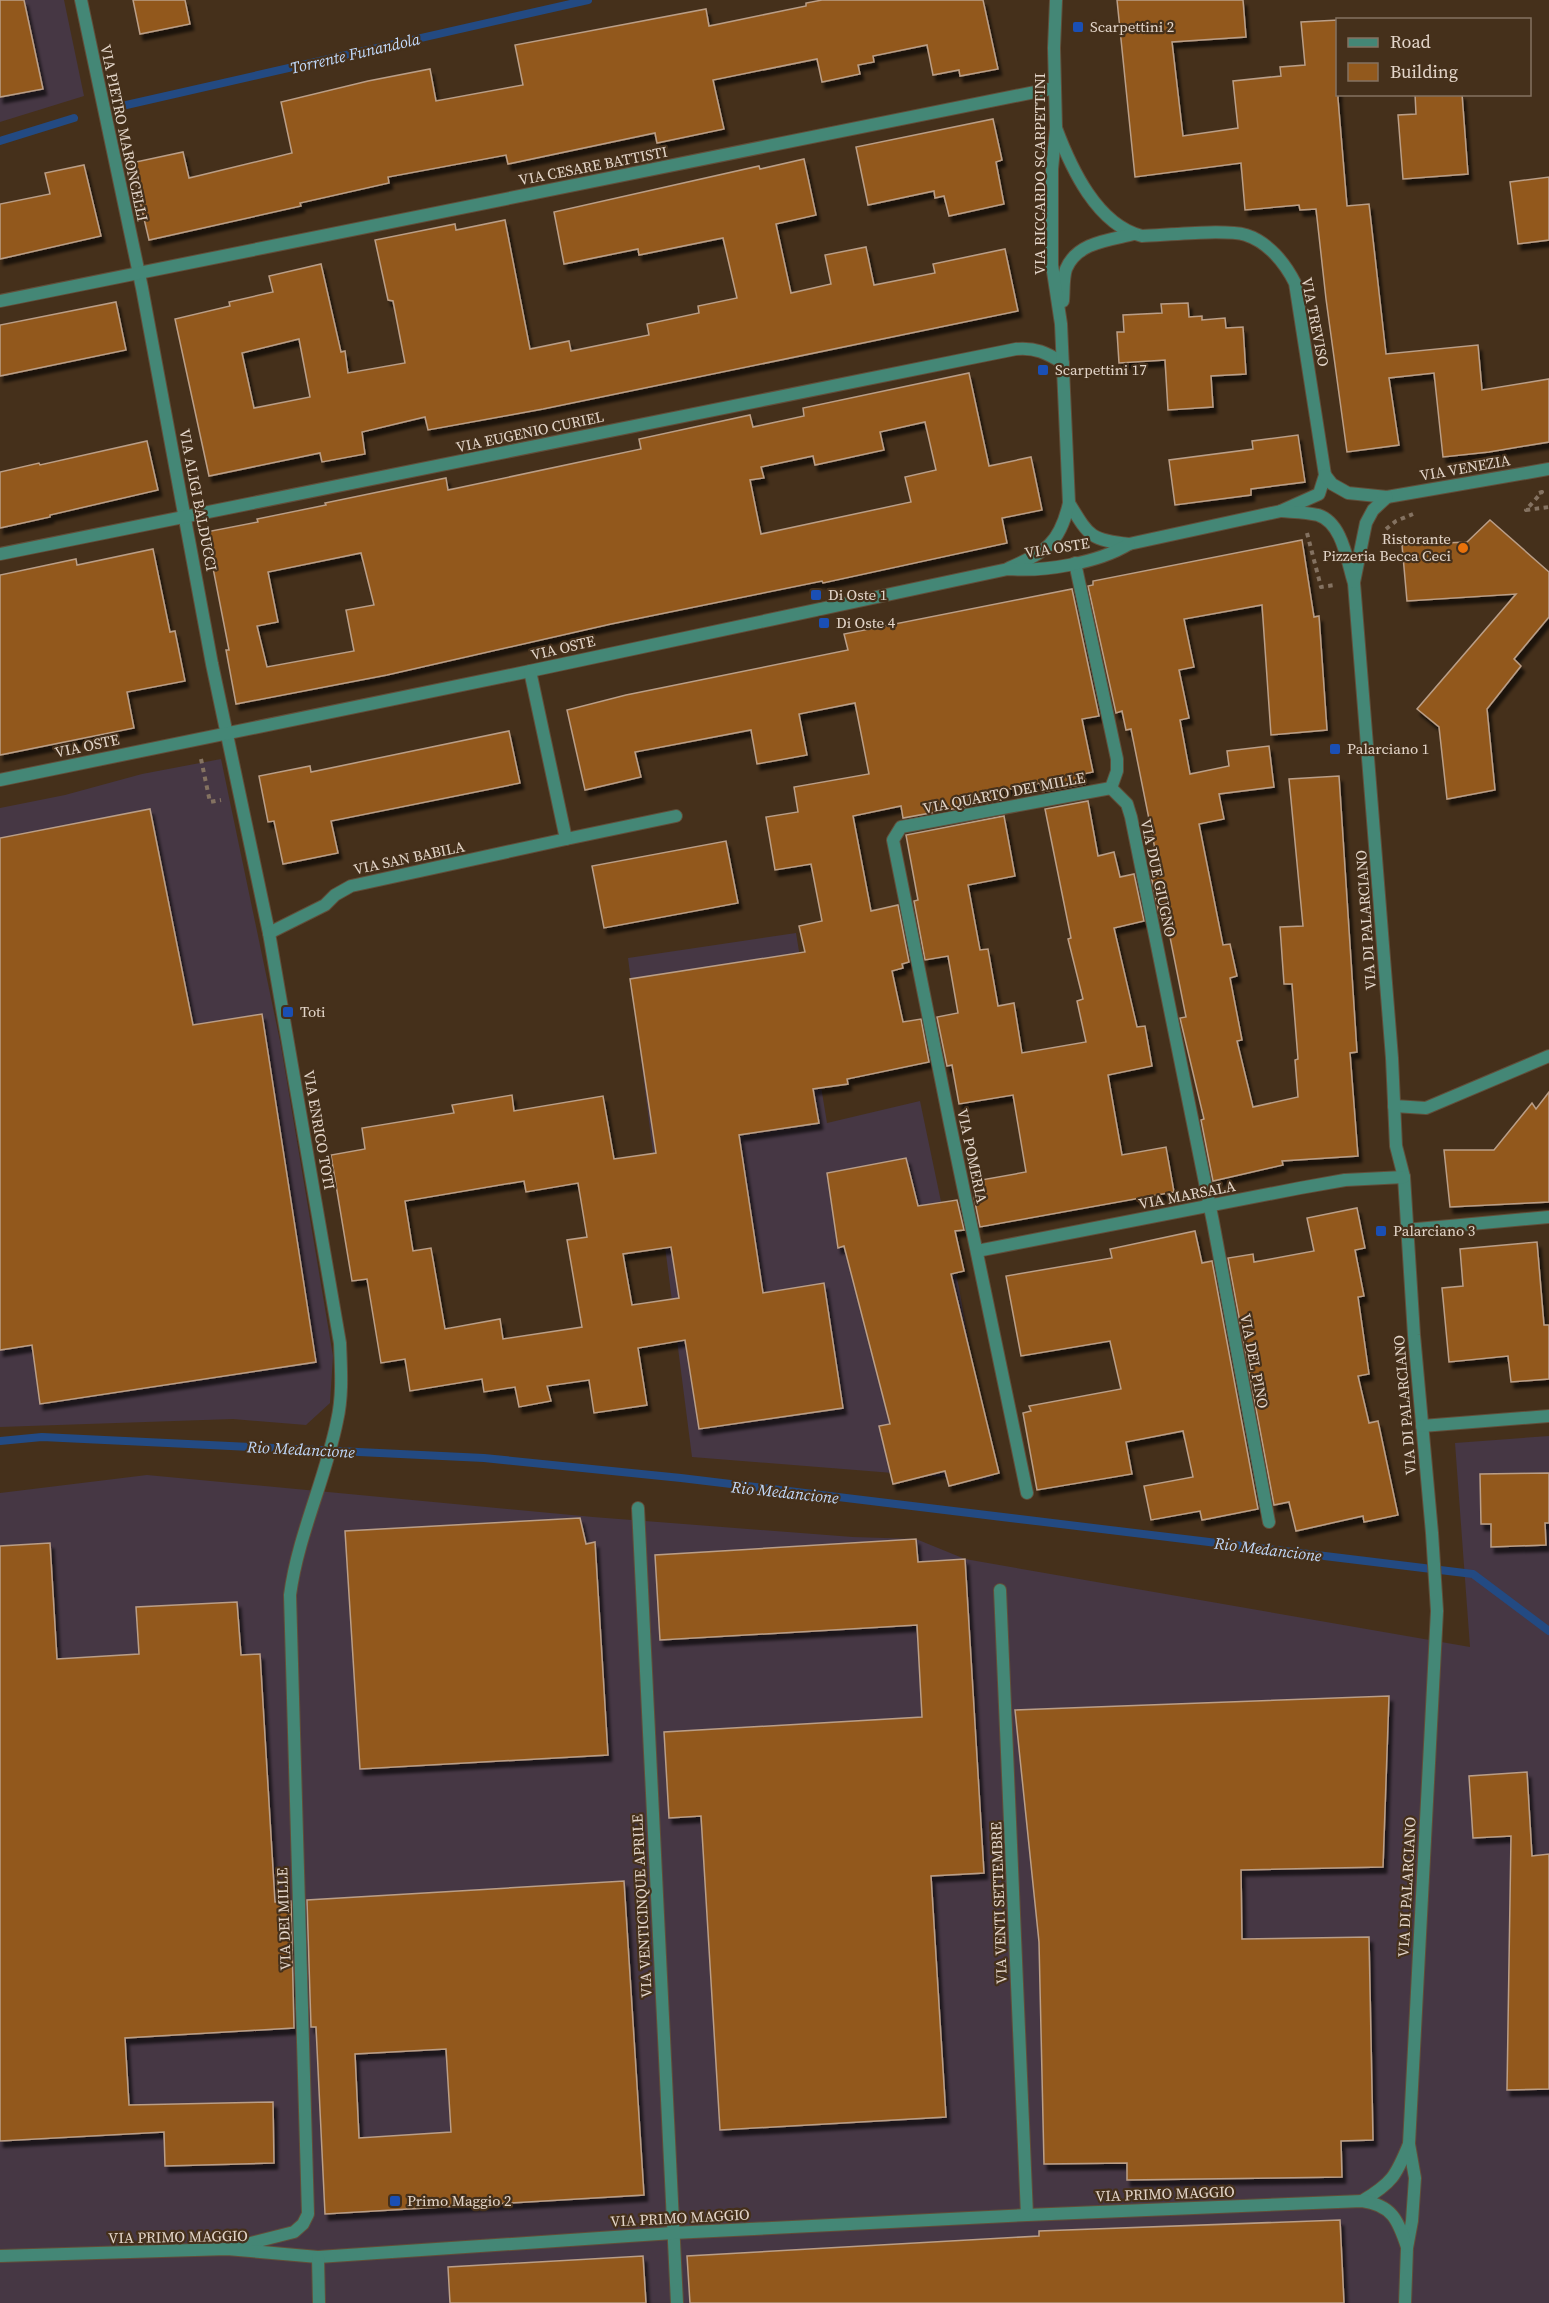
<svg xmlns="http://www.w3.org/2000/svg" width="1549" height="2303" font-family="'Source Serif 4',serif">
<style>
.industrial{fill:#463744}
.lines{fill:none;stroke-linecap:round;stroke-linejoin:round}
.stream{stroke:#234a82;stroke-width:8}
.building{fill:#92591d;stroke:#ba9e87;stroke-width:1.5;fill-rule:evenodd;filter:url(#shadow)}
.lane-casing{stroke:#614e3a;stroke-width:14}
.street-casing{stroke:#614e3a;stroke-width:14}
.path{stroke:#847261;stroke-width:4;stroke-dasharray:4.5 4.5;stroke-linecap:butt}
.lane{stroke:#448776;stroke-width:12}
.street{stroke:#448776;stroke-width:12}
.transit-dot{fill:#1a4fb4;stroke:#45301b;stroke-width:2}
.food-dot{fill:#e8710a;stroke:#45301b;stroke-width:2}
.labels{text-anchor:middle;stroke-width:4.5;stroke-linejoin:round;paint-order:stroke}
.poi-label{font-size:15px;fill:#e3d5c9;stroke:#45301b;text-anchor:start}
.street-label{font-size:15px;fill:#e3d5c9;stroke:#45301b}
.water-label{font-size:16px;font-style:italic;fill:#c2dafc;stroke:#45301b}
</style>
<defs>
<filter id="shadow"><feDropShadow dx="3.5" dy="6" stdDeviation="1.5" flood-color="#0009"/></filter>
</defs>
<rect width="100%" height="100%" fill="#45301b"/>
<g class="industrial">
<path d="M0,0H64L84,96L0,122Z"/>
<path d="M221,759L281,1046L333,1356L330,1403L306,1425L233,1419L0,1427V808L65,795L142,774Z"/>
<path d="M796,933L827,1123L920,1101L959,1288L993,1481L692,1457L628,958Z"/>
<path d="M1549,1436V2303H0V1493L147,1475L593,1517L853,1537L916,1539L965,1559L1470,1647L1455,1443Z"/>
</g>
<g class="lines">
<g class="stream">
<path d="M122,106L588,0"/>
<path d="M0,141L74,118"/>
<path d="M0,1441L42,1437L484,1458L681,1478L1473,1574L1549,1631"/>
</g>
</g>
<g class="building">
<path d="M0,0H24L43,89L0,97Z"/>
<path d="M133,0H185L190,24L140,34Z"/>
<path d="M822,0H983L998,69L960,76L959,70L933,75L927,45L873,56L874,62L858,65L860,74L822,82L817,59L713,80L724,129L657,143L655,133L508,164L506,155L388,177L389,183L300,203L301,206L149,240L131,163L183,152L189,178L292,153L281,102L368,81L430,69L436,101L523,85L515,45L706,9L709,26L806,6V3Z"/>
<path d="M1117,0H1243L1246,37L1172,42L1183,136L1238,128L1233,81L1281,76L1280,67L1305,65L1301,22L1338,20V99L1347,206L1369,204L1386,354L1478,345L1482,390L1549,379V442L1489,452L1443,457L1434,373L1389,378L1399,445L1347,452L1326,299L1316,209L1300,210L1299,205L1245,210L1241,163L1135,177Z"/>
<path d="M1415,94H1462L1468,174L1403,179L1398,115L1416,114Z"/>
<path d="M993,119L1002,160L996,162L1004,204L949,216L944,196L935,198L934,191L868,205L856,147Z"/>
<path d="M804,159L816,215L776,224L791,293L831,284L825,255L866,247L874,285L935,273L933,264L1005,249L1018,311L543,409L428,430L425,417L362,432L365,454L322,462L320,453L209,476L175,319L230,306L229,302L273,292L269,276L321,264L341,352L345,351L348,373L405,363L393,301L388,300L375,240L455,224L456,230L505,220L530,349L569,341L571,351L649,335L647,324L699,313L698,306L737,298L723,238L639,255L638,249L564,264L554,212L759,166L760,169ZM299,339L310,397L254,408L242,353Z"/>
<path d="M84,165L101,236L0,259V204L50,194L45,173Z"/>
<path d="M1549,177V240L1518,244L1510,182Z"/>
<path d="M116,302L126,350L0,376V325Z"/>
<path d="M1188,303L1189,317L1202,316V320L1225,318L1226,328L1243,327L1246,374L1211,376L1213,407L1168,410L1165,360L1119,363L1117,332H1124L1123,315L1162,313L1161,304Z"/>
<path d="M969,373L989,466L1031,457L1042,510L1002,518L1007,543L823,583L822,581L611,624L387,675L236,704L226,650H229L206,532L258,522L257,519L326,505L325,503L446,478L448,490L641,449L639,439L750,415L753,427L804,416L803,408ZM925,422L936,470L905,477L911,502L761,534L750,480L764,478L761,467L813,456L815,465L884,450L880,432ZM361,553L374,605L346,610L354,651L267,667L257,626L278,622L268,572Z"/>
<path d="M1298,435L1305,482L1251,489V495L1175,505L1169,460L1253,449L1252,441Z"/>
<path d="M147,441L158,490L50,515V517L0,528V472L39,463L40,465Z"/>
<path d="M1490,520L1549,572V617L1514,659L1521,666L1487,709L1495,790L1447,799L1439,727L1417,709L1516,594L1407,601L1402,545L1467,542Z"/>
<path d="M1302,540L1314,617L1319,616L1327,730L1271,735L1262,605L1184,619L1194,667L1179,670L1189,718L1180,720L1190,774L1229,766L1227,751L1269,746L1274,787L1219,794L1224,819L1199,824L1223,945L1230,944L1237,976L1230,978L1242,1040L1237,1041L1253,1107L1298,1097L1295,1060L1298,1059L1292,984H1284L1280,927L1303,926L1289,779L1339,776L1357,1052L1350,1053L1358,1156L1282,1161L1283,1165L1213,1181L1201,1120L1204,1119L1180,1018L1186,1017L1166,917L1160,918L1150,871L1159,869L1131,729L1126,730L1122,711L1116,713L1088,586L1093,585V581Z"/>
<path d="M153,549L170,632L175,631L185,681L127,692L134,728L0,755V575L76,559L77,565Z"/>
<path d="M1072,589L1099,716L1082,719L1093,772L1083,774L1085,784L1042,792L1040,783L999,791L1001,800L903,818L901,806L853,816L871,911L898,905L909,962L902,964L903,968L892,971L903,1022L921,1019L929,1062L847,1079L848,1084L813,1089L819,1123L739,1135L763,1293L824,1283L843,1408L699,1429L685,1340L638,1348L647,1405L594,1413L589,1380L547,1386L551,1401L519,1407L515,1387L484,1392L482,1379L410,1391L405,1359L381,1363L367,1279L352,1281L331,1155L365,1149L362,1128L454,1113L452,1105L512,1095L514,1111L603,1096L614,1159L656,1153L630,979L805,952L799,926L822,921L811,864L775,870L766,817L798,812L794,787L869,774L855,703L799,714L807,755L757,764L751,730L635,752L641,777L585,790L567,710L626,695L848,650L844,634ZM524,1181L526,1192L578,1183L587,1237L567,1240L582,1327L503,1339L500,1319L445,1329L431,1248L413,1251L405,1201ZM671,1247L679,1298L632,1305L623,1254Z"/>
<path d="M509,731L520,783L331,821L338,853L283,864L274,821L268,822L259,776L310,766L311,772Z"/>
<path d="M1088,801L1098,856L1114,852L1120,877L1134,874L1144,921L1114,928L1137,1027L1145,1026L1152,1066L1108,1075L1122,1155L1166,1147L1174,1192L980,1227L974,1197L984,1195L981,1180L1026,1172L1013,1095L959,1104L952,1065L947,1066L937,1017L958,1013L948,956L925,960L914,901L918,900L906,835L1004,816L1015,876L968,885L980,950L988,949L998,1006L1014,1003L1022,1053L1086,1042L1077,1001L1083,999L1068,939L1071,938L1045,809Z"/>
<path d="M150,809L193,1025L262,1014L316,1362L40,1404L32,1345L0,1350V838Z"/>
<path d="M726,841L738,903L604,928L592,866Z"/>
<path d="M1549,1092V1202L1450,1207L1444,1150H1494L1532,1103L1536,1109Z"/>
<path d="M906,1158L918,1206L957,1200L964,1230L955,1231L964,1271L951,1274L999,1473L949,1486L945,1471L893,1484L879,1426L890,1424L844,1246L838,1248L827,1173Z"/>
<path d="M1357,1208L1365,1248L1355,1250L1364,1296L1358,1297L1369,1374L1358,1376L1369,1423L1378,1421L1398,1515L1364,1522L1363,1516L1296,1531L1289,1502L1274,1505L1228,1258L1253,1254L1254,1262L1314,1251L1307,1218Z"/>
<path d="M1195,1231L1202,1263L1212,1261L1258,1509L1202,1520L1200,1511L1151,1520L1144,1486L1193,1477L1183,1431L1126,1442L1132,1474L1037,1490L1023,1413L1031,1411L1029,1406L1121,1389L1110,1341L1021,1356L1006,1276L1112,1258L1110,1249Z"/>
<path d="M1537,1242L1544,1325H1549V1379L1511,1382L1508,1356L1449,1362L1442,1288L1463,1286L1460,1249Z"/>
<path d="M1549,1473V1523H1545L1546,1545L1491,1547V1524H1481L1480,1474Z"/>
<path d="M580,1518L586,1544L595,1542L608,1755L360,1769L345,1531Z"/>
<path d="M916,1539L918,1562L965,1559L984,1873L931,1876L946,2117L720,2130L701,1816L669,1818L664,1732L922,1717L917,1625L660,1640L655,1555Z"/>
<path d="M50,1543L57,1659L139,1654L136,1607L237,1602L241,1655L260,1654L275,1902L291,1901L294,2028L125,2038L129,2105L273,2102L274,2163L165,2166L164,2132L0,2141V1546Z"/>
<path d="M1389,1696L1383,1867L1241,1870L1242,1939L1369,1937L1373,2140L1341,2141L1342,2177L1127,2180V2163L1044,2164L1039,1942L1015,1710Z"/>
<path d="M1527,1772L1532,1856L1549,1854V2089L1507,2090L1511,1836L1473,1838L1469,1776Z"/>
<path d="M624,1881L644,2195L325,2214L316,2027H311L307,1900ZM446,2049L451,2132L359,2138L355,2054Z"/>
<path d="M1340,2220L1344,2303H690L687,2256L1039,2236V2231Z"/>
<path d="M643,2256L646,2303H450L448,2267Z"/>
</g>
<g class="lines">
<defs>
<g id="lane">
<path d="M1394,1106L1426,1108L1549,1056"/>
<path d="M1406,1230L1549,1217"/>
</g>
<g id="street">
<path d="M81,0L142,288L212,664L269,933L340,1343C341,1369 343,1395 337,1421C325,1481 298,1535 290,1595L308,2214L303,2224L294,2232L227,2249"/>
<path d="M1056,128C1071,168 1097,225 1142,236C1167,235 1224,229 1246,235C1268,242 1285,263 1295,283L1325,475L1319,494L1281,511L1129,544C1090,540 1089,536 1069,503"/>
<path d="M0,301L1055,88"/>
<path d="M1063,301C1064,291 1063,278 1066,269C1077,242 1110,240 1134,234"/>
<path d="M1325,475L1332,484L1348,493L1387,497L1549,469"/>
<path d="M1281,511C1293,512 1306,512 1318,515C1343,523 1347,562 1354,583L1392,1058L1396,1146L1404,1177L1414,1335L1432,1533L1437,1611L1409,2144L1415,2178L1412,2221L1407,2248L1405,2303"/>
<path d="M0,554L1016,349C1035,347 1047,353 1063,363"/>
<path d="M1075,563L1117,759V771L1111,788"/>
<path d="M1009,568C1046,552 1060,543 1069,503L1061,324L1052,265V169L1056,128L1054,48L1056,0"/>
<path d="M1354,582L1366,523L1373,510L1387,497"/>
<path d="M0,780L530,671L1008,569C1044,572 1098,563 1129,544"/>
<path d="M1111,788L1127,804L1131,817L1213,1222L1269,1522"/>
<path d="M566,839L676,816"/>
<path d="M269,933L325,905L335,895L351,886L566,839L530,671"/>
<path d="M977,1251L1300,1188L1345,1180L1404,1177"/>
<path d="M1422,1426L1549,1416"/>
<path d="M1027,1493L950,1124L893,840L901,827L1111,788"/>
<path d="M638,1508L677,2303"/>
<path d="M1000,1590L1027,2215"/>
<path d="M1362,2201C1392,2183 1396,2176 1409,2144"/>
<path d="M0,2256L227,2249L318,2257L673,2233L1027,2215L1362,2201C1392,2205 1398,2220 1407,2247"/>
<path d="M318,2257L319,2303"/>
</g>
</defs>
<use href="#lane" class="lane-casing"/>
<use href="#street" class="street-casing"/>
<g class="path">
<path d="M1539,493L1542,492L1526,510L1549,507"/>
<path d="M1386,529L1396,521L1413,514"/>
<path d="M1307,533L1321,587L1335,585"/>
<path d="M201,759L210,802L221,800"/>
</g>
<use href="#lane" class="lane"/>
<use href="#street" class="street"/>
</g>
<g class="transit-dot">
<rect x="1072" y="21" width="12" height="12" rx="3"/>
<rect x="1037" y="364" width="12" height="12" rx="3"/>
<rect x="810" y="589" width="12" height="12" rx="3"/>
<rect x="818" y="617" width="12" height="12" rx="3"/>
<rect x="1329" y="743" width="12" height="12" rx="3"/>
<rect x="282" y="1006" width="12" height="12" rx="3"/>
<rect x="1375" y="1225" width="12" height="12" rx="3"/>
<rect x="389" y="2195" width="12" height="12" rx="3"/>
</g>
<circle class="food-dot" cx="1463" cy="548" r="6"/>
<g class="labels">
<g class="poi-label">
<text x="1090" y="32">Scarpettini 2</text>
<text x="1055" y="375">Scarpettini 17</text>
<text x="1451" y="544" text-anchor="end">Ristorante<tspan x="1451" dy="17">Pizzeria Becca Ceci</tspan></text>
<text x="828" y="600">Di Oste 1</text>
<text x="836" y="628">Di Oste 4</text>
<text x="1347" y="754">Palarciano 1</text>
<text x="300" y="1017">Toti</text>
<text x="1393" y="1236">Palarciano 3</text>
<text x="407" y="2206">Primo Maggio 2</text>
</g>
<g class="street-label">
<text transform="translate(124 133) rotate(78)" y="5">VIA PIETRO MARONCELLI</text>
<text transform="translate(593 166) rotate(-11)" y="5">VIA CESARE BATTISTI</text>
<text transform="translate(1040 174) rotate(-90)" y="5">VIA RICCARDO SCARPETTINI</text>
<text transform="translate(1315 322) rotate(79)" y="5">VIA TREVISO</text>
<text transform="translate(530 432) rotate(-12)" y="5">VIA EUGENIO CURIEL</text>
<text transform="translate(1465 468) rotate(-10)" y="5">VIA VENEZIA</text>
<text transform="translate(198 500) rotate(79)" y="5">VIA ALIGI BALDUCCI</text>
<text transform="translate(1057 548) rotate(-9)" y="5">VIA OSTE</text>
<text transform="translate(563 648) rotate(-13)" y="5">VIA OSTE</text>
<text transform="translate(87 746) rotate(-12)" y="5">VIA OSTE</text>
<text transform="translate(1004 793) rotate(-11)" y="5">VIA QUARTO DEI MILLE</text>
<text transform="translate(409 858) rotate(-12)" y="5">VIA SAN BABILA</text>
<text transform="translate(1158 878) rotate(78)" y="5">VIA DUE GIUGNO</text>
<text transform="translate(1366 920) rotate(-94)" y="5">VIA DI PALARCIANO</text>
<text transform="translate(319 1130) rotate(80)" y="5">VIA ENRICO TOTI</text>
<text transform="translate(972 1156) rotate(78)" y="5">VIA POMERIA</text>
<text transform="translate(1187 1195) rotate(-11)" y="5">VIA MARSALA</text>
<text transform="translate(1254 1361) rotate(79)" y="5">VIA DEL PINO</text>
<text transform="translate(1405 1405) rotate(-95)" y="5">VIA DI PALARCIANO</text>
<text transform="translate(1407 1887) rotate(-87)" y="5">VIA DI PALARCIANO</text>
<text transform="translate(999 1903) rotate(-92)" y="5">VIA VENTI SETTEMBRE</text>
<text transform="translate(642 1906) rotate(-93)" y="5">VIA VENTICINQUE APRILE</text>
<text transform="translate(284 1919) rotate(-92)" y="5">VIA DEI MILLE</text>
<text transform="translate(1165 2194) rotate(-2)" y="5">VIA PRIMO MAGGIO</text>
<text transform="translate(680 2218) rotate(-3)" y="5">VIA PRIMO MAGGIO</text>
<text transform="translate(178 2237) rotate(-1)" y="5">VIA PRIMO MAGGIO</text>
</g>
<g class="water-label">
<text transform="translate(355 53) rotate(-13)" y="6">Torrente Funandola</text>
<text transform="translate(301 1449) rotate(3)" y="6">Rio Medancione</text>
<text transform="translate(785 1492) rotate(6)" y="6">Rio Medancione</text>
<text transform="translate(1268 1549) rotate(7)" y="6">Rio Medancione</text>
</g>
</g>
<rect x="1336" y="18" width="195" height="78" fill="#45301b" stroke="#847261" stroke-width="1.5"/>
<rect x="1348" y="38" width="30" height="9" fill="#448776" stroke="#847261" stroke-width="1.5"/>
<text x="1390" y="48" font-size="18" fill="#e3d5c9">Road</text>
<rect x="1348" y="63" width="30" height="18" fill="#92591d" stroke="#847261" stroke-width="1.5"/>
<text x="1390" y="78" font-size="18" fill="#e3d5c9">Building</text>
</svg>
